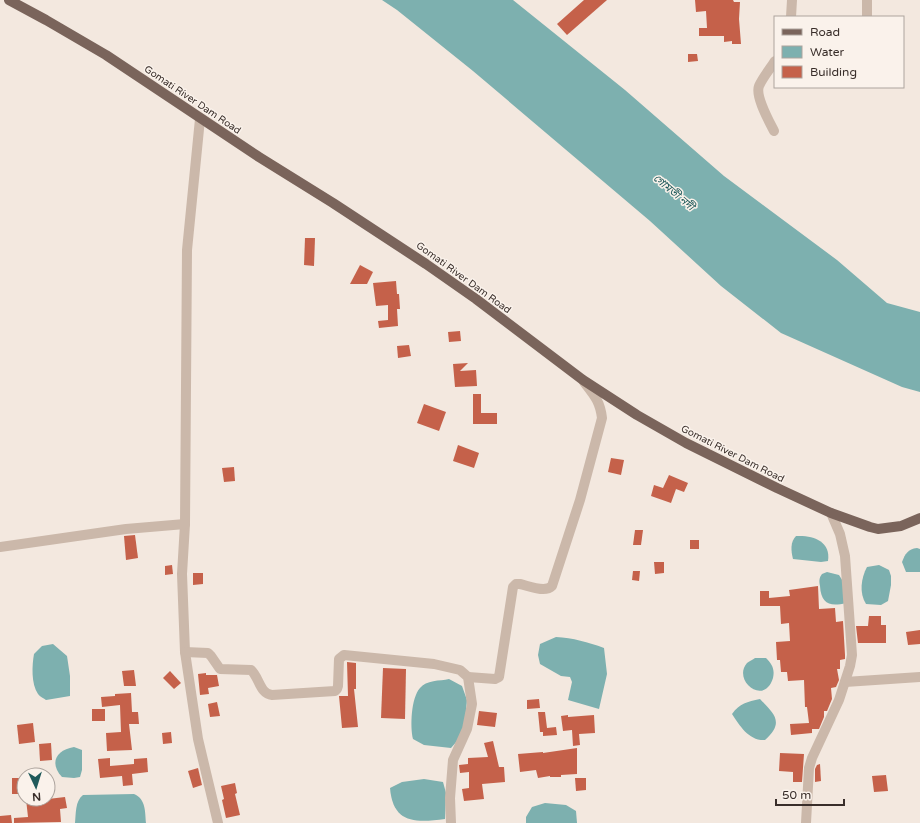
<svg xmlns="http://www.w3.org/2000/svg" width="920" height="823" font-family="'Varela Round','Noto Sans Bengali',sans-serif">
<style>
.water{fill:#7db0af}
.building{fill:#c5614a}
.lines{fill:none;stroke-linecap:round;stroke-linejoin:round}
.minor{stroke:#cbb8aa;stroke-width:10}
.major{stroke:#7a645b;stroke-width:10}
.labels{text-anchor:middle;stroke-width:3;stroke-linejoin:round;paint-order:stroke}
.street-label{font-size:10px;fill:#392e2a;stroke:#faf2eb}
.water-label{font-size:11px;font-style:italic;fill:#1f595a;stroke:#faf2eb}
</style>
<rect width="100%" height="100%" fill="#f3e8df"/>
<g class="water">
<path d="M382,0H513L625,90L724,176L837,260L887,303L920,312V392L902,387L781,333L721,286L650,221L473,71L397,10Z"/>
<path d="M796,536C813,535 831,541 828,561L821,562L793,559C791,551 790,542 796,536Z"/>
<path d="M917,548L920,549V572H906L902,562C905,554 908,549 917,548Z"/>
<path d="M879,565L889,570L891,576V585L888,601L881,605L866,604C859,593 861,578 867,567Z"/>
<path d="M827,572L839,575L844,583L846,603C830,607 821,604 820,586C819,581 819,578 822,574Z"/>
<path d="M556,637C573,638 588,642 604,648L607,674L599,709L568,700L572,682L570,677L561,676L540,664L538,655L540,644Z"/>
<path d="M53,644L67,656L70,676V696L46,700C44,698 40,697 38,694C31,684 32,665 34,654L42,646Z"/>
<path d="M755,658H766C772,664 775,669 773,678C764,707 732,680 747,663C749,661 753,660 755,658Z"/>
<path d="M449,679L462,686L467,700L464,733L451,748L424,745L413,739C410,727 411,698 420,688C426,680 440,681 449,679Z"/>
<path d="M760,699C774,714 785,722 765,740C749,741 740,726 732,714C740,703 747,702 760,699Z"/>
<path d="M74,747L82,750V770L80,777L74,778L62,777C49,763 56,750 74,747Z"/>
<path d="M424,779L443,782L446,793L445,819C414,823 393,823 390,788L402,782Z"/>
<path d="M134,794C146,799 145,812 146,823H75C76,814 75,801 83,795Z"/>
<path d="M545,803L566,805L576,811L577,823H526V817L532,807Z"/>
</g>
<g class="building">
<path d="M584,0H607L567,35L557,24Z"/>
<path d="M695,0H733L734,2H740L739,19L741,44H732V41L724,42V36H699V28H707L706,11L696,12Z"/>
<path d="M688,54H697L698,61L688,62Z"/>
<path d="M305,238H315L314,266L304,265Z"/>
<path d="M360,265L373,272L367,284H350Z"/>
<path d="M396,281L397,294H399L400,309H397L398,326L379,328L378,321L388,320V305L376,306L373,283Z"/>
<path d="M460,331L461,341L449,342L448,332Z"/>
<path d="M409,345L411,356L398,358L397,346Z"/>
<path d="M468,363L460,371L476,370L477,386L455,387L453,364Z"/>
<path d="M473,394H481V413H497V424H473Z"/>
<path d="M424,404L446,412L439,431L417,423Z"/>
<path d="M458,445L479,453L474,468L453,461Z"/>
<path d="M611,458L624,460L621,475L608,472Z"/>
<path d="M234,467L235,481L224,482L222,468Z"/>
<path d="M669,475L688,483L684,492L676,489L671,503L651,496L654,485L663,488Z"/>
<path d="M635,530H643L641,545H633Z"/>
<path d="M135,535L138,558L126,560L124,536Z"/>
<rect x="690" y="540" width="9" height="9"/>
<path d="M654,562H664V573L655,574Z"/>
<path d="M172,565L173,574L165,575V566Z"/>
<path d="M633,571H640L639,581L632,580Z"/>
<path d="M193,573H203V584L193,585Z"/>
<path d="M818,586L819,609L835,608L836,622L843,621L845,655V659L840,660V669H837L839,680L836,687L831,688L832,699L827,711H824V717L819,729H812V733L791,735L790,724L809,723L807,707H805L804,680L788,681L787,672H781L780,660H777L776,642L790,641L789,623L781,624L780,606H760V591H769V598L790,596L789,590Z"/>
<path d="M869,616H881V625H886V643H858L856,626H868Z"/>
<path d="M920,630V644L908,645L906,632Z"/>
<path d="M347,662L356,663V689H354L358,727L342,728L339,696H348Z"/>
<path d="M383,668L406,669L405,719L381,718Z"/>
<path d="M134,670L136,686H124L122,671Z"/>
<path d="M170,671L181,683L174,689L163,678Z"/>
<path d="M206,673V675H217L219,686L208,688L209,694L200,695L198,674Z"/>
<path d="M131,693L132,712H138L139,724H129L132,750L107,751L106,733L121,732L120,705L102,707L101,697L115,696V694Z"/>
<path d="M539,699L540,708L527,709V700Z"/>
<path d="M217,702L220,716L210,717L208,704Z"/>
<rect x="92" y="709" width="13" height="12"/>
<path d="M479,711L497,713L495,727L477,725Z"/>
<path d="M538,712H545L547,728L556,727L557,735L543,736V732H540Z"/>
<path d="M568,715V717L594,715L595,733L579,734L580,745L573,746L572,730L563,731L561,716Z"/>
<path d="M33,723L35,742L19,744L17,725Z"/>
<path d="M171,732L172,743L163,744L162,733Z"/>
<path d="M493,741L499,767H504L505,782L482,784L484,799L464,801L462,789L469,788V772L460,773L459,765L468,764V758L488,757L484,743Z"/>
<path d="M51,743L52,760L40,761L39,744Z"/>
<path d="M577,748V774L561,775V777H550V776L538,778L536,770L520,772L518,754L543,752V753Z"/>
<path d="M780,753L804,754L802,782H793V772L779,771Z"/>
<path d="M110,758V766L134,764V759L147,758L148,772L132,774L133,785L123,786L122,776L100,778L98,759Z"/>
<path d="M820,764L821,781L815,782V769L817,765Z"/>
<path d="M198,768L202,785L193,788L188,771Z"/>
<path d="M886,775L888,791L874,792L872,776Z"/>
<rect x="12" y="778" width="12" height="16"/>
<path d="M575,778H586V790L576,791Z"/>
<path d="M235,783L237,793L235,794L240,815L226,818L222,800L224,799L221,786Z"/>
<path d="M65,797L67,808L60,809L61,822L14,823V818L28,817L26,799H48Z"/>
<path d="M11,815L12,823H0V816Z"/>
</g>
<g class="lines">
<g class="minor">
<path d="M867,0V17"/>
<path d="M791,17L792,0"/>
<path d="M200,119L187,250L185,524L182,574L185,652L198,739L218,823"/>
<path d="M774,131C769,121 755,96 759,86C763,77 770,69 775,61"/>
<path d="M0,547L126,529L185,524"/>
<path d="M185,652L208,653L211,656L220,669L251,670C259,677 260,694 272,695L335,691L337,689L338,686L339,659L344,655L434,664L460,670L468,677L472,704L467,729L453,760L450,798L451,823"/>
<path d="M468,677L495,679L499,677L513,587L516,584H520C529,586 545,593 552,586L580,500L602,418C600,401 594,395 584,382"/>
<path d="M845,682L920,677"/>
<path d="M806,823L809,768L812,758L839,700L850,666L852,655L845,556L840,534L831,513"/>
</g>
<path class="major" d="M9,0L46,20L106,55L259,157L333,203L426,264L476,299L583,380L637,415L686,443L777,488L831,513L870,527L878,529L901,526L920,518"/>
</g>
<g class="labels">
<g class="street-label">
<text transform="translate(193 99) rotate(34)" y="4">Gomati River Dam Road</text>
<text transform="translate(464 277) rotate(36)" y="4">Gomati River Dam Road</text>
<text transform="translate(733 453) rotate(27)" y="4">Gomati River Dam Road</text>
</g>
<g class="water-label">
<text transform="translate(674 192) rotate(40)" y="4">গোমতী নদী</text>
</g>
</g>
<rect x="774" y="16" width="130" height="72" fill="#faf2eb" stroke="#ada49e"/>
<rect x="782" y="29" width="20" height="6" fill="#7a645b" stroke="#ada49e"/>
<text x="810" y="36" font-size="12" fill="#392e2a">Road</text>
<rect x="782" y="46" width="20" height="12" fill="#7db0af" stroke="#ada49e"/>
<text x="810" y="56" font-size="12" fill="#392e2a">Water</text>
<rect x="782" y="66" width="20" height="12" fill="#c5614a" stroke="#ada49e"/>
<text x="810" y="76" font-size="12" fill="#392e2a">Building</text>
<g transform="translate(36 787) rotate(176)"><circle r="19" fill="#faf2eb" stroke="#ada49e"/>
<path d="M0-3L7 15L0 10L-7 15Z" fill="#1f595a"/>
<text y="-6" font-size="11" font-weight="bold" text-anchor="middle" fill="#392e2a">N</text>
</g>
<path d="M776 799v6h68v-6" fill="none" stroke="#392e2a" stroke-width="2"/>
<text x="782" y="799" font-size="12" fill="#392e2a" stroke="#faf2eb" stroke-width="3" paint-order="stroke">50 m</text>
</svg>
